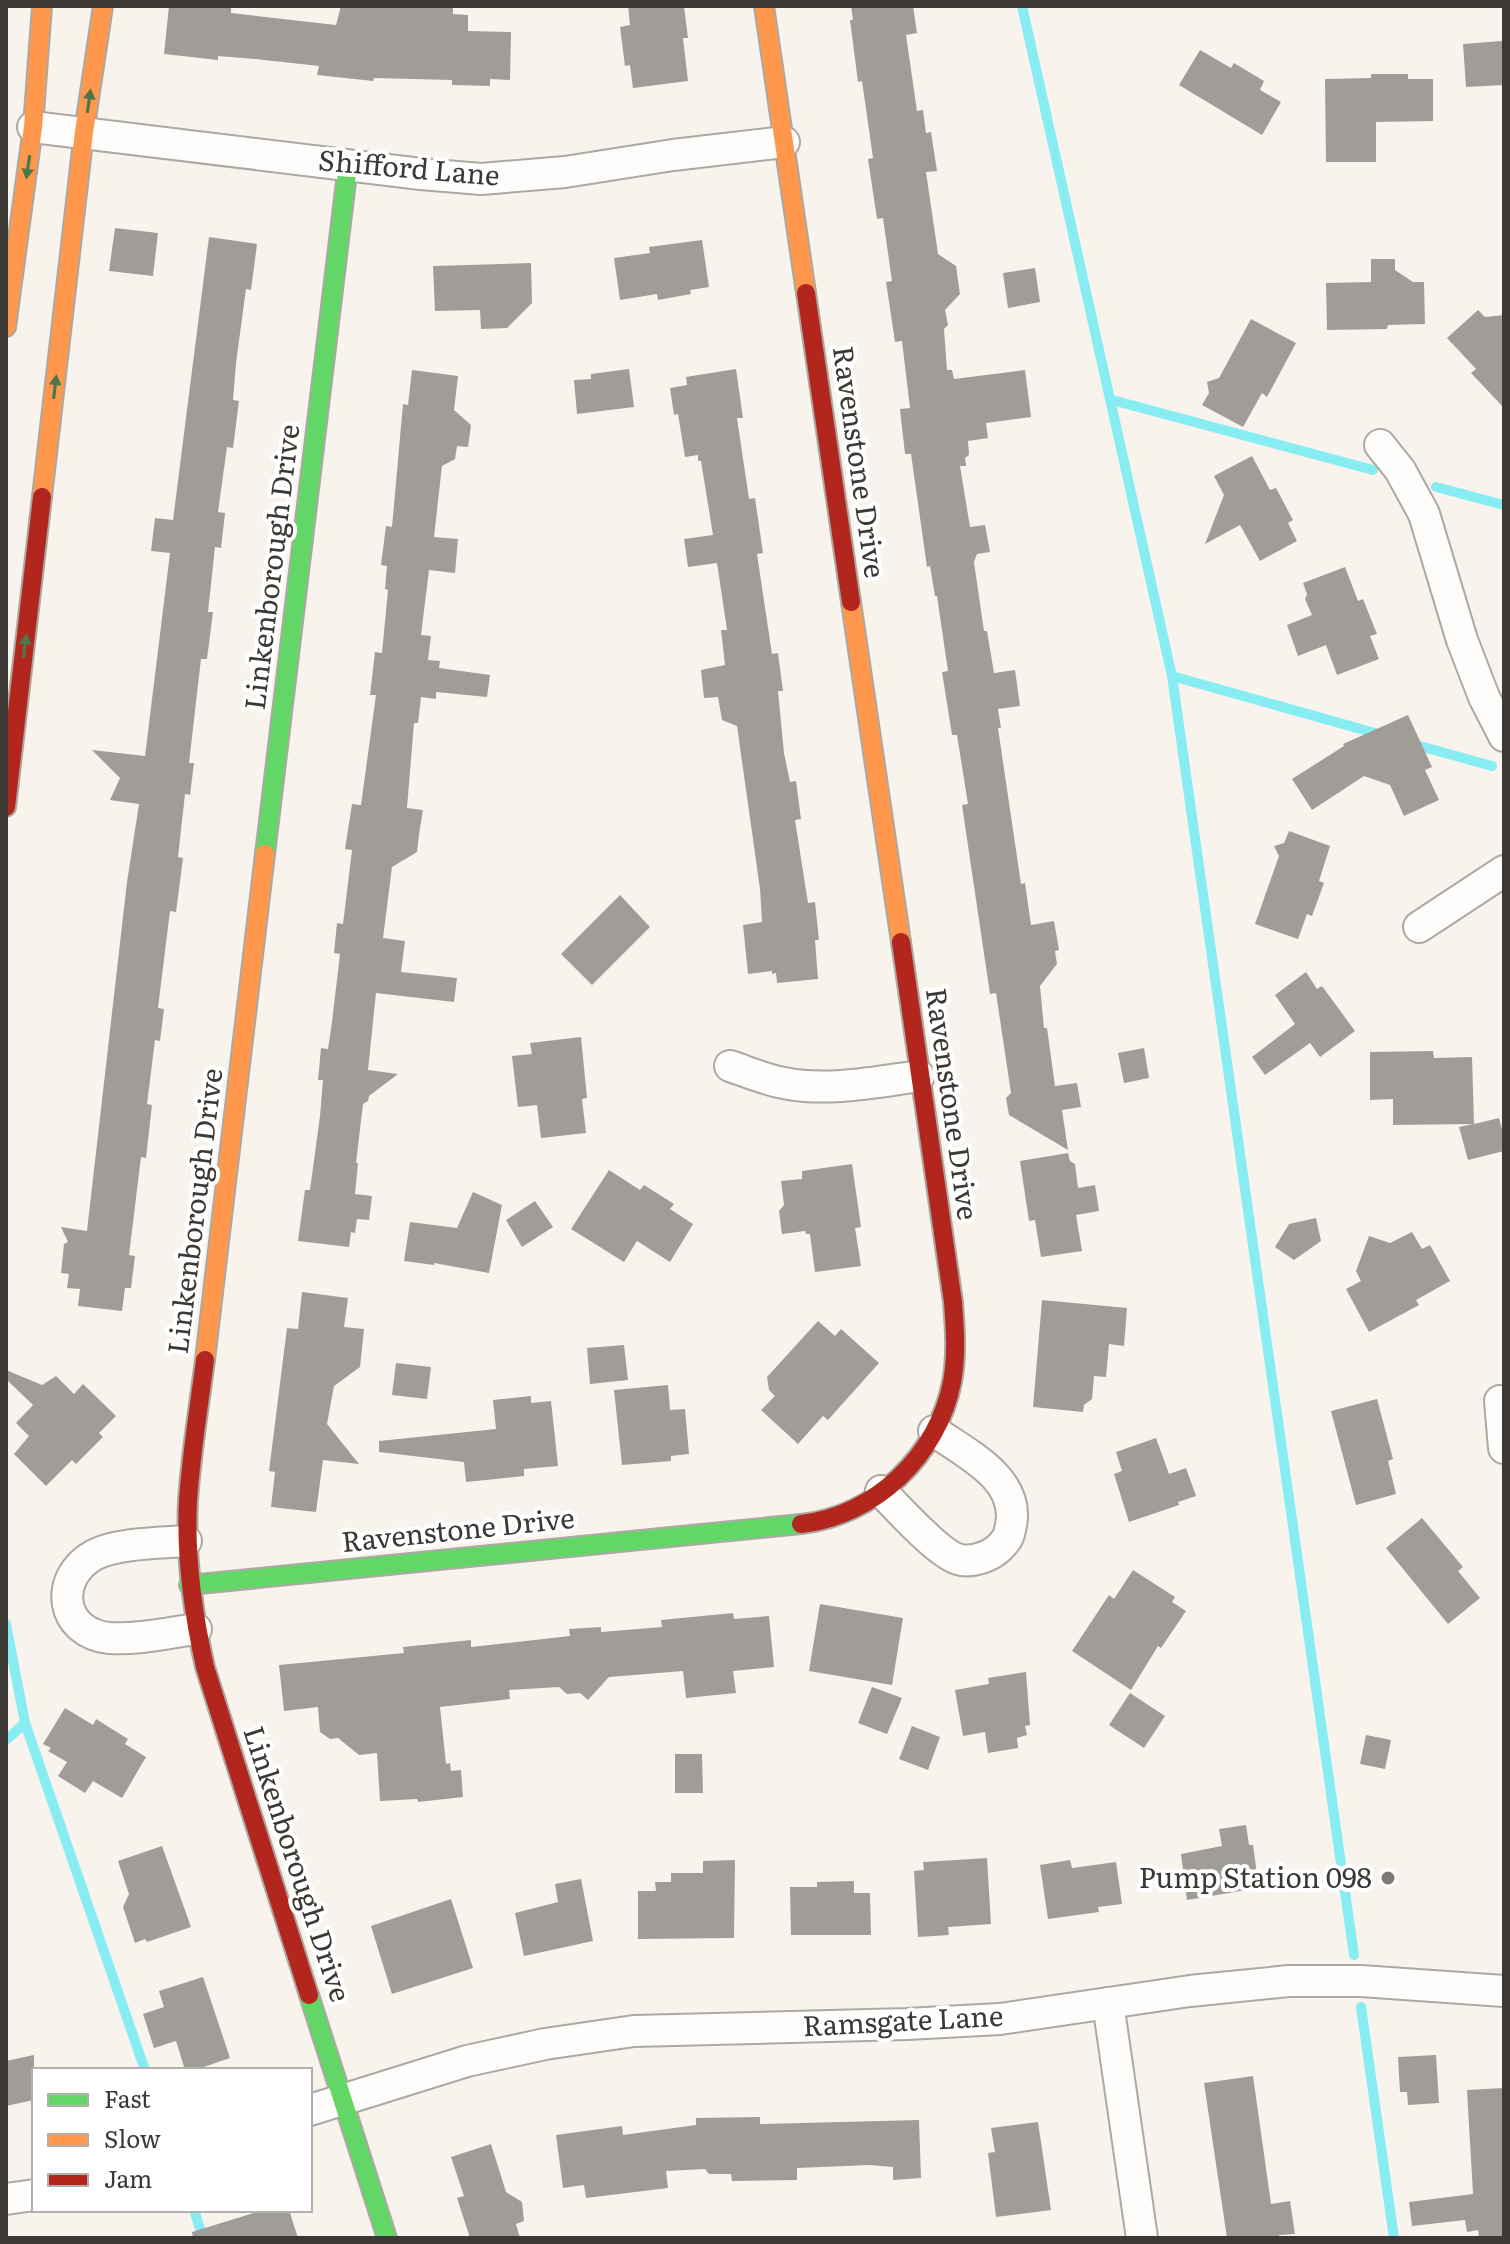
<svg xmlns="http://www.w3.org/2000/svg" width="1510" height="2244" font-family="Literata,serif">
<style>
.lines{fill:none;stroke-linecap:round;stroke-linejoin:round}
.stream{stroke:#88edf3;stroke-width:10}
.building{fill:#a09d98}
.street-casing{stroke:#aca9a3;stroke-width:34}
.fast-casing{stroke:#aca9a3;stroke-width:22}
.slow-casing{stroke:#aca9a3;stroke-width:22}
.jam-casing{stroke:#aca9a3;stroke-width:22}
.street{stroke:#fefdfc;stroke-width:30}
.fast{stroke:#63d668;stroke-width:18}
.slow{stroke:#ff974d;stroke-width:18}
.jam{stroke:#b3261e;stroke-width:18}
.oneway{fill:#4c7849}
.poi-dot{fill:#7e7a75;stroke:#fff;stroke-width:3}
.labels{text-anchor:middle;stroke-width:8;stroke-linejoin:round;paint-order:stroke}
.street-label{font-size:28px;fill:#3c3935;stroke:#fff}
.poi-label{font-size:28px;fill:#3c3935;stroke:#fff;text-anchor:end}
</style>
<rect width="100%" height="100%" fill="#f8f4ed"/>
<g class="lines">
<g class="stream">
<path d="M1022,6L1172,676L1354,1955"/>
<path d="M1112,400L1373,470"/>
<path d="M1436,487L1504,505"/>
<path d="M1172,676L1382,735"/>
<path d="M1409,743L1492,766"/>
<path d="M6,1624L25,1723L145,2070"/>
<path d="M6,1740L25,1723"/>
<path d="M1361,2007L1394,2238"/>
<path d="M194,2210L203,2238"/>
</g>
</g>
<g class="building">
<path d="M169,6H231V13L336,25L341,6L453,7V14L468,15V31L511,32L510,80L490,79V86L452,85V80L374,78L373,81L317,75L319,66L255,59L218,56V60L164,54Z"/>
<path d="M628,6H684L688,38H683L688,81L633,88L630,65L625,66L620,27L630,25Z"/>
<path d="M851,6H913L917,33L906,35L917,111L923,110L926,133L931,132L937,171L926,172L938,254L956,266L960,294L945,310L948,325L944,329L947,370H952L954,379L1025,370L1031,417L986,423L988,438L968,441L969,455L965,458L966,466H960L970,527L985,525L990,552L977,554L974,562L984,631H987L994,673L1015,670L1020,706L998,709L1001,728H998L1021,884L1025,883L1031,925L1054,921L1059,950L1055,951L1057,964L1040,986L1044,1028H1047L1055,1086L1077,1083L1081,1107L1062,1110L1068,1150L1009,1115L1006,1098L1011,1093L996,993L990,994L962,805L968,804L957,735H952L942,672L948,671L937,596H935L930,566L927,567L911,454H905L900,409L910,408L902,341L895,342L886,282L892,281L883,218L877,219L868,159L873,158L862,81L858,82L850,20H853Z"/>
<path d="M1501,41L1504,42V85L1466,87L1463,44Z"/>
<path d="M1200,50L1231,68L1234,63L1264,81L1260,90L1281,102L1262,135L1179,85Z"/>
<path d="M1371,74H1408V79H1433V121L1376,122V162H1326L1325,79L1371,78Z"/>
<path d="M115,228L158,233L153,276L109,271Z"/>
<path d="M209,237L257,244L251,290L246,289L236,363L233,400L239,401L233,448L227,447L218,512L225,513L221,548L215,547L208,612H213L207,659H201L189,763H194L190,795L185,794L178,857L183,858L176,912L170,911L158,1008L164,1009L160,1041L155,1040L147,1104L152,1105L146,1158L141,1157L129,1255L135,1256L131,1288H125L122,1311L78,1306L80,1289L67,1288L69,1274L61,1273L64,1244L68,1242L61,1227L87,1231L127,882L139,804L110,800L120,778L92,750L145,756L170,553L151,551L155,518L173,520Z"/>
<path d="M702,240L709,287L690,290L691,294L658,300L657,294L620,300L614,258L650,253L649,247Z"/>
<path d="M1371,259H1395V270L1413,282H1424L1425,324L1388,325L1387,329L1327,330L1326,283L1371,282Z"/>
<path d="M531,263L532,303L507,328L481,329L480,310L435,311L433,266Z"/>
<path d="M1035,268L1040,302L1008,308L1003,273Z"/>
<path d="M1478,310L1485,317L1504,315V408L1471,373L1476,369L1447,338Z"/>
<path d="M1251,319L1296,343L1267,397L1262,393L1243,427L1202,405L1209,393L1207,382L1219,378Z"/>
<path d="M629,369L634,407L577,414L574,380L591,379V374Z"/>
<path d="M736,369L743,418H737L749,499L755,498L763,553L757,554L772,654L778,653L783,691H778L784,753L790,782L796,781L801,819L795,820L808,903L815,902L819,940H815L818,979L777,983L776,973L772,974V971L748,974L743,925L762,922L760,889L737,726L722,720L718,697L704,698L701,670L725,665L721,630H727L717,563L688,567L684,539L713,535L701,461H698V455L685,457L678,414L674,415L670,388L687,385L686,377Z"/>
<path d="M412,370L458,376L454,410L471,425L468,447L457,446L455,459L442,466L434,537L458,539L455,573L429,570L421,635L431,636L428,660L440,661L439,668L490,675L487,697L436,692V699L421,697L418,723H414L407,808L423,810L419,834L417,852L392,867L383,938L405,941L401,972L457,978L454,1002L376,993L368,1070L398,1074L369,1096L368,1101L363,1104L356,1163H358L355,1194L372,1196L369,1220L357,1219L355,1233L351,1232L349,1247L298,1241L305,1190H310L320,1116L323,1080H318L321,1048L328,1049L332,1022L340,954L334,953L337,923L343,924L352,850L345,849L352,804L361,805L376,695H370L375,652L382,653L388,590L385,589L387,566L381,565L386,526L392,527L403,404L408,405Z"/>
<path d="M1252,456L1270,490L1276,488L1293,520L1288,523L1297,541L1260,561L1240,525L1205,544L1224,495L1214,476Z"/>
<path d="M1345,567L1358,601L1363,599L1377,634L1370,636L1379,659L1337,675L1326,645L1298,656L1287,625L1312,615L1305,599L1307,594L1303,583Z"/>
<path d="M1408,715L1432,767L1425,770L1439,800L1404,816L1390,785L1364,776L1312,810L1292,779L1344,746L1343,744Z"/>
<path d="M1289,831L1330,846L1319,881L1324,883L1312,916L1307,914L1298,939L1255,924L1279,856L1274,846L1284,843Z"/>
<path d="M620,895L650,927L592,985L561,954Z"/>
<path d="M1306,972L1317,989L1322,986L1355,1031L1320,1057L1310,1043L1265,1075L1252,1057L1295,1024L1275,995Z"/>
<path d="M581,1037L587,1098L582,1099L586,1133L541,1138L537,1105L518,1107L512,1056L532,1054L530,1043Z"/>
<path d="M1144,1048L1149,1078L1124,1083L1118,1053Z"/>
<path d="M1433,1051L1434,1058L1472,1057L1474,1124L1499,1118L1504,1137V1151L1468,1160L1459,1127L1473,1124L1393,1125V1099L1370,1100V1052Z"/>
<path d="M1068,1153L1070,1161L1075,1164L1078,1188L1095,1185L1099,1211L1076,1215L1082,1251L1041,1257L1035,1220L1029,1221L1020,1161Z"/>
<path d="M852,1164L861,1227L855,1228L861,1266L815,1272L810,1234H806L805,1231L782,1234L779,1211L784,1205L781,1181L802,1179V1171Z"/>
<path d="M609,1170L640,1190L644,1185L674,1204L670,1209L693,1224L670,1262L637,1241L624,1262L571,1229Z"/>
<path d="M473,1192L502,1205L489,1273L434,1263V1265L404,1261L410,1222L457,1228Z"/>
<path d="M535,1201L553,1227L522,1247L506,1220Z"/>
<path d="M1316,1218L1321,1241L1294,1260L1275,1247L1289,1224Z"/>
<path d="M1412,1232L1422,1249L1430,1245L1450,1281L1416,1300L1419,1305L1369,1332L1346,1289L1361,1281L1356,1271L1369,1236L1390,1243Z"/>
<path d="M302,1292L348,1298L344,1327L364,1329L360,1367L334,1386L327,1424L359,1464L323,1460L316,1512L271,1507L275,1472L269,1471L287,1328L298,1329Z"/>
<path d="M1042,1300L1127,1308L1124,1346L1109,1344L1106,1377L1094,1376L1092,1399L1084,1405L1083,1412L1033,1407Z"/>
<path d="M818,1321L835,1336L841,1329L879,1363L828,1420L823,1416L798,1444L761,1410L775,1396L769,1390L767,1377Z"/>
<path d="M624,1345L628,1380L590,1384L587,1348Z"/>
<path d="M396,1363L431,1367L427,1399L392,1395Z"/>
<path d="M6,1370L42,1385L56,1376L74,1394L83,1384L116,1416L99,1433L103,1437L76,1464L72,1460L46,1486L14,1454L29,1436L16,1423L33,1405L6,1379Z"/>
<path d="M668,1385L670,1410L685,1409L689,1454L671,1456V1461L622,1465L614,1390Z"/>
<path d="M531,1396V1403L551,1401L558,1466L524,1469V1476L466,1482L464,1462L379,1452V1441L496,1429L493,1400Z"/>
<path d="M1377,1399L1393,1459L1388,1461L1396,1494L1356,1505L1331,1411Z"/>
<path d="M1156,1438L1169,1474L1186,1468L1196,1496L1178,1502L1179,1505L1129,1522L1114,1474L1122,1471L1116,1452Z"/>
<path d="M1422,1518L1463,1567L1458,1571L1480,1598L1448,1624L1386,1548Z"/>
<path d="M1133,1570L1175,1597L1172,1602L1186,1611L1161,1648L1158,1646L1131,1690L1072,1651L1109,1595L1114,1599Z"/>
<path d="M820,1604L903,1618L892,1685L809,1671Z"/>
<path d="M733,1613L734,1619L769,1616L774,1667L733,1671L736,1693L686,1698L683,1671L609,1677L588,1700L580,1693L567,1694L559,1687L509,1690L510,1699L440,1707L446,1764L450,1763L451,1771L461,1770L463,1797L418,1802L417,1799L380,1801L377,1753L359,1755L338,1738L330,1739L320,1732L318,1707L284,1711L279,1665L404,1653L403,1647L471,1640V1647L570,1636L569,1629L601,1627V1632L662,1627L661,1620Z"/>
<path d="M1026,1672L1030,1725L1025,1726L1027,1735L1017,1738L1018,1748L988,1753L985,1732L963,1736L955,1690L989,1684L988,1678Z"/>
<path d="M872,1687L902,1698L887,1734L858,1723Z"/>
<path d="M1130,1693L1165,1716L1144,1748L1109,1725Z"/>
<path d="M65,1708L93,1725L96,1719L128,1739L125,1744L146,1757L122,1798L93,1781L85,1793L58,1776L67,1762L48,1751L51,1748L43,1744Z"/>
<path d="M912,1726L940,1737L928,1770L899,1759Z"/>
<path d="M1366,1735L1391,1740L1385,1769L1360,1764Z"/>
<path d="M675,1754H702L703,1793H675Z"/>
<path d="M1246,1825L1249,1845H1253L1259,1888L1187,1900L1181,1854L1222,1846L1219,1829Z"/>
<path d="M162,1846L191,1927L147,1942L145,1939L135,1943L123,1907L129,1894L118,1861Z"/>
<path d="M987,1858L991,1924L948,1927L949,1935L918,1937L914,1871L924,1870L923,1862Z"/>
<path d="M735,1860L734,1938L638,1939V1891H656L655,1882H671V1873H703V1861Z"/>
<path d="M1070,1860L1072,1868L1116,1862L1122,1904L1098,1907L1099,1912L1048,1919L1040,1865Z"/>
<path d="M581,1879L593,1941L524,1956L515,1913L558,1902L555,1884Z"/>
<path d="M854,1881V1893H870L871,1935H791L790,1887H817V1882Z"/>
<path d="M451,1899L473,1968L392,1994L371,1926Z"/>
<path d="M203,1977L230,2058L195,2070H185L176,2041L154,2048L143,2014L164,2007L159,1991Z"/>
<path d="M34,2055V2100L6,2106V2061Z"/>
<path d="M1436,2055L1439,2103L1408,2105L1407,2092H1400L1398,2057Z"/>
<path d="M1253,2076L1271,2204L1290,2201L1295,2234L1279,2235L1280,2238H1227L1204,2083Z"/>
<path d="M1504,2088V2238H1479L1478,2230L1467,2232L1465,2220L1412,2226L1409,2202L1473,2194L1467,2090Z"/>
<path d="M760,2117V2124L919,2120L921,2178L893,2180V2167L870,2165L797,2168V2180L732,2181L731,2174H709L705,2169L666,2171L668,2188L586,2198L584,2185L563,2188L556,2135L622,2126L623,2135L696,2125V2118Z"/>
<path d="M1038,2122L1051,2210L996,2217L988,2153L995,2152L991,2128Z"/>
<path d="M491,2144L506,2192L522,2202L524,2221L516,2224L520,2238H470L457,2198L464,2196L451,2157Z"/>
<path d="M263,2210H289L298,2238H193L192,2232Z"/>
</g>
<g class="lines">
<defs>
<g id="street">
<path d="M33,127L421,174L481,179L565,172L673,155L784,142"/>
<path d="M1380,445L1400,470L1424,514L1462,640L1484,697L1504,736"/>
<path d="M1419,927L1504,871"/>
<path d="M730,1066C748,1072 766,1080 784,1083C827,1092 876,1082 919,1076"/>
<path d="M1500,1401L1504,1448"/>
<path d="M881,1491C897,1507 941,1557 961,1560C975,1562 991,1556 1000,1547C1008,1539 1009,1536 1011,1525C1020,1479 967,1454 934,1431"/>
<path d="M186,1541C160,1543 117,1543 94,1555C53,1578 60,1633 109,1638C137,1640 168,1633 196,1629"/>
<path d="M1108,2003L1142,2238"/>
<path d="M310,2110L467,2061L545,2044L634,2031L907,2024L1000,2019L1190,1991L1289,1981H1361L1504,1991"/>
<path d="M6,2199L34,2195"/>
</g>
<g id="fast">
<path d="M265,854L348,165"/>
<path d="M189,1585L801,1524"/>
<path d="M309,1995L387,2238"/>
</g>
<g id="slow">
<path d="M764,6L806,293"/>
<path d="M6,327L33,127L42,6"/>
<path d="M42,497L84,132L103,6"/>
<path d="M851,602L901,942"/>
<path d="M205,1360L265,854"/>
</g>
<g id="jam">
<path d="M806,293L851,602"/>
<path d="M6,807L42,497"/>
<path d="M205,1360C199,1407 191,1454 188,1501C185,1557 193,1613 205,1667L309,1995"/>
<path d="M801,1524C875,1516 938,1455 952,1382C957,1356 955,1328 953,1302L901,942"/>
</g>
</defs>
<use href="#street" class="street-casing"/>
<use href="#fast" class="fast-casing"/>
<use href="#slow" class="slow-casing"/>
<use href="#jam" class="jam-casing"/>
<use href="#street" class="street"/>
<use href="#fast" class="fast"/>
<use href="#slow" class="slow"/>
<use href="#jam" class="jam"/>
</g>
<defs><path id="oneway-solid" d="M-6-.8H1V-3.2L6.5 0L1 3.2V.8H-6Z" transform="scale(2)"/></defs>
<g class="oneway">
<use href="#oneway-solid" transform="translate(89 101) rotate(-82)"/>
<use href="#oneway-solid" transform="translate(28 167) rotate(98)"/>
<use href="#oneway-solid" transform="translate(55 387) rotate(-83)"/>
<use href="#oneway-solid" transform="translate(25 646) rotate(-83)"/>
</g>
<circle class="poi-dot" cx="1388" cy="1878" r="8"/>
<g class="labels">
<g class="street-label">
<text transform="translate(409 168) rotate(5)" y="10">Shifford Lane</text>
<text transform="translate(859 462) rotate(82)" y="10">Ravenstone Drive</text>
<text transform="translate(272 567) rotate(-83)" y="10">Linkenborough Drive</text>
<text transform="translate(952 1104) rotate(82)" y="10">Ravenstone Drive</text>
<text transform="translate(195 1211) rotate(-83)" y="10">Linkenborough Drive</text>
<text transform="translate(458 1530) rotate(-6)" y="10">Ravenstone Drive</text>
<text transform="translate(297 1864) rotate(72)" y="10">Linkenborough Drive</text>
<text transform="translate(903 2021) rotate(-3)" y="10">Ramsgate Lane</text>
</g>
<g class="poi-label">
<text x="1372" y="1888">Pump Station 098</text>
</g>
</g>
<rect width="1510" height="2244" fill="none" stroke="#3c3935" stroke-width="16"/>
<rect x="32" y="2068" width="280" height="144" fill="#ffffff" stroke="#b1b0ae" stroke-width="2"/>
<rect x="48" y="2094" width="40" height="12" fill="#63d668" stroke="#b1b0ae" stroke-width="2"/>
<text x="104" y="2108" font-size="24" fill="#3c3935">Fast</text>
<rect x="48" y="2134" width="40" height="12" fill="#ff974d" stroke="#b1b0ae" stroke-width="2"/>
<text x="104" y="2148" font-size="24" fill="#3c3935">Slow</text>
<rect x="48" y="2174" width="40" height="12" fill="#b3261e" stroke="#b1b0ae" stroke-width="2"/>
<text x="104" y="2188" font-size="24" fill="#3c3935">Jam</text>
</svg>
